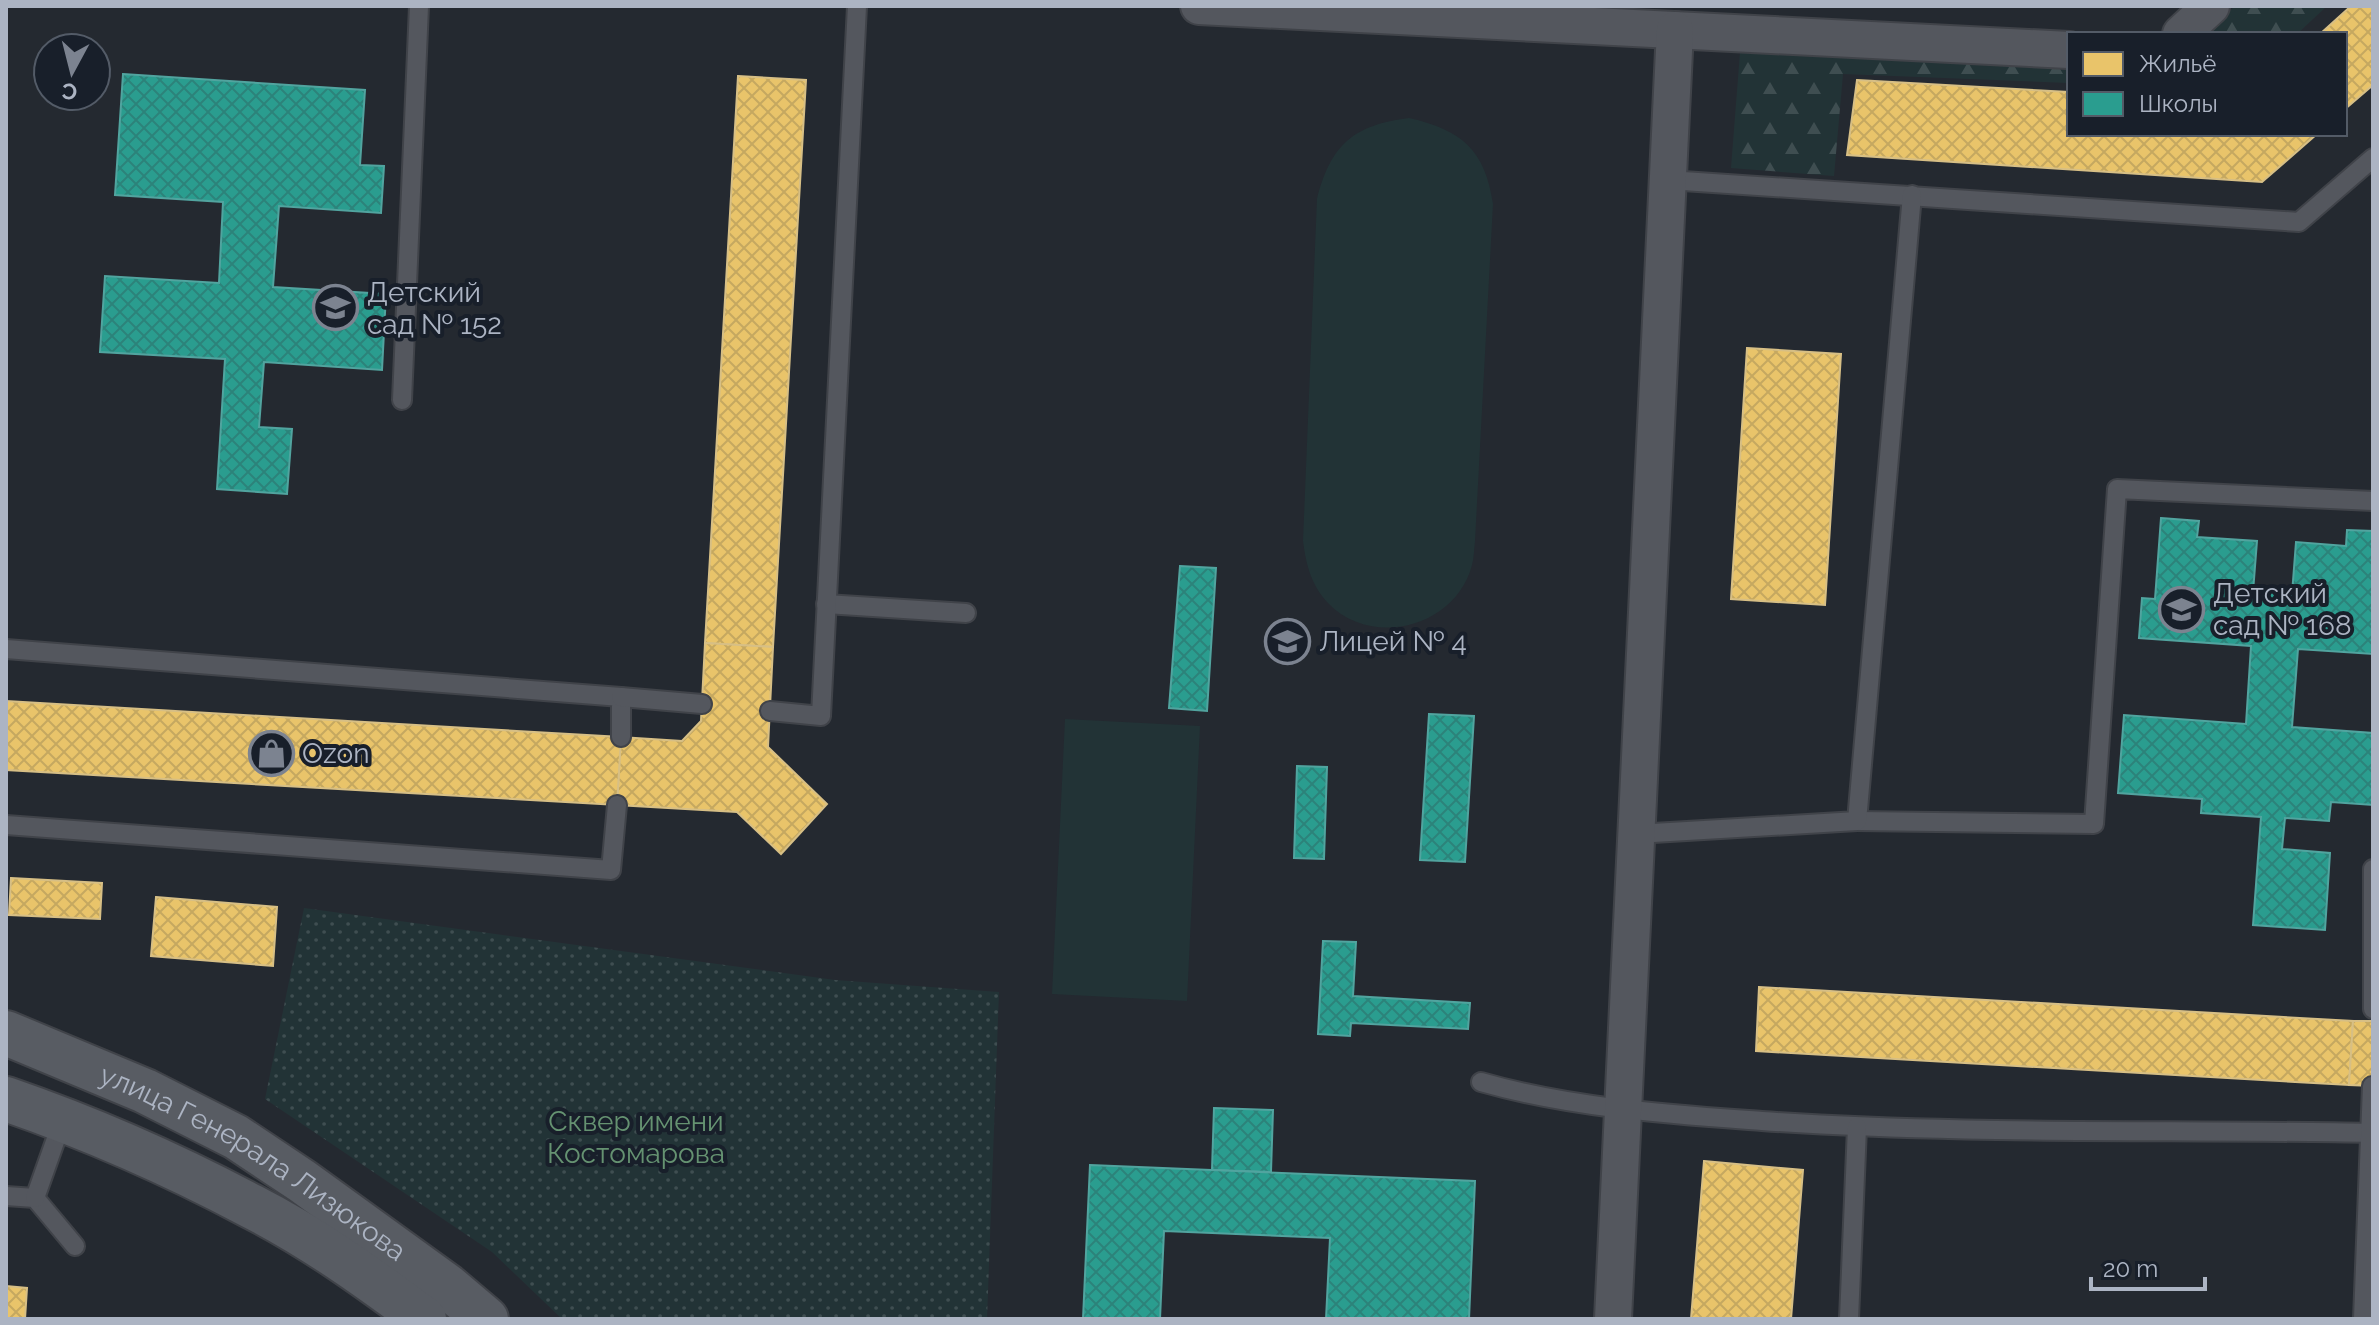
<svg xmlns="http://www.w3.org/2000/svg" width="2379" height="1325" font-family="Raleway,sans-serif">
<style>
.green{fill:#223336}
.forest{fill:url(#forest-firs)}
.park{fill:url(#park-dots)}
.homes{fill:url(#homes-cross-hatch);stroke:#d7bf85;stroke-width:2}
.schools{fill:url(#schools-cross-hatch);stroke:#51a49f;stroke-width:2}
.lines{fill:none;stroke-linecap:round;stroke-linejoin:round}
.lane-casing{stroke:#404349;stroke-width:22}
.street-casing{stroke:#404349;stroke-width:40}
.secondary-casing{stroke:#404349;stroke-width:48}
.lane{stroke:#54575e;stroke-width:18}
.street{stroke:#54575e;stroke-width:36}
.secondary{stroke:#585c63;stroke-width:44}
.labels{text-anchor:middle;stroke-width:8;stroke-linejoin:round;paint-order:stroke}
.poi-label{font-size:28px;fill:#acb4c3;stroke:#181f2a;text-anchor:start}
.park-label{font-size:28px;fill:#659271;stroke:#181f2a}
.street-label{font-size:28px;fill:#acb4c3;stroke:#181f2a}
</style>
<defs>
<pattern id="forest-firs" width="22" height="20" patternUnits="userSpaceOnUse" patternTransform="scale(2)"><rect width="22" height="20" fill="#223336"/><path d="M5 1l3.5 6h-7zM16 11l3.5 6h-7z" fill="#3f4e51"/></pattern>
<pattern id="park-dots" width="8" height="8" patternUnits="userSpaceOnUse" patternTransform="scale(2)"><rect width="8" height="8" fill="#223336"/><path d="M2 2h.1M6 6h.1" fill="none" stroke="#3f4e51" stroke-width="1.8" stroke-linecap="round"/></pattern>
<pattern id="homes-cross-hatch" width="8" height="8" patternUnits="userSpaceOnUse" patternTransform="scale(2)"><rect width="8" height="8" fill="#e9c46a"/><path d="M0 0l8 8M0 8l8-8" fill="none" stroke="#c5a860"/></pattern>
<pattern id="schools-cross-hatch" width="8" height="8" patternUnits="userSpaceOnUse" patternTransform="scale(2)"><rect width="8" height="8" fill="#2a9d8f"/><path d="M0 0l8 8M0 8l8-8" fill="none" stroke="#2c837a"/></pattern>
</defs>
<rect width="100%" height="100%" fill="#242930"/>
<g class="green">
<path d="M1409,118C1462,130 1485,150 1493,204L1475,541C1474,549 1474,558 1472,565C1456,627 1372,649 1328,603C1311,585 1306,564 1303,541L1317,199C1331,144 1354,125 1409,118Z"/>
<path d="M1065,719L1200,726L1187,1001L1052,994Z"/>
</g>
<g class="forest">
<path d="M2235,6H2327L2297,34H2203Z"/>
<path d="M1740,53L2069,66V83L1843,74L1834,176L1731,168Z"/>
</g>
<path class="park" d="M304,908L835,980L999,992L987,1319H562L492,1252L265,1099Z"/>
<g class="homes">
<path d="M2351,6H2373V85L2345,109V34H2320Z"/>
<path d="M738,76L806,80L773,647L705,643Z"/>
<path d="M1857,80L2069,92V134H2317L2262,182L1847,155Z"/>
<path d="M1747,348L1841,354L1825,605L1731,599Z"/>
<path d="M705,643L773,647L768,747L827,804L781,854L737,812L617,805L621,737L682,741L701,721Z"/>
<path d="M6,701L621,737L617,805L6,770Z"/>
<path d="M11,878L102,883L100,919L9,915Z"/>
<path d="M156,897L277,907L273,966L151,956Z"/>
<path d="M1759,987L2353,1021L2349,1085L1756,1051Z"/>
<path d="M2353,1021H2373V1086L2349,1085Z"/>
<path d="M1704,1161L1803,1170L1791,1319H1691Z"/>
<path d="M6,1286L27,1288L25,1319H6Z"/>
</g>
<g class="schools">
<path d="M123,74L365,90L360,165L384,166L381,213L279,206L273,287L386,294L382,370L264,362L259,427L292,429L287,494L217,489L225,359L100,352L105,276L219,283L223,202L115,195Z"/>
<path d="M2161,518L2199,521L2197,537L2257,541L2253,592L2292,594L2296,542L2346,546L2347,530L2373,531V654L2298,649L2292,727L2373,733V805L2331,802L2329,821L2285,818L2282,849L2330,853L2325,930L2253,925L2261,817L2201,813L2202,799L2118,793L2124,715L2246,724L2251,646L2139,638L2142,598L2155,599Z"/>
<path d="M1180,566L1216,568L1207,711L1169,708Z"/>
<path d="M1429,714L1474,716L1465,862L1420,860Z"/>
<path d="M1297,766L1327,767L1324,859L1294,858Z"/>
<path d="M1323,941L1356,942L1353,996L1470,1003L1468,1029L1351,1023L1350,1036L1318,1034Z"/>
<path d="M1214,1108L1273,1110L1271,1172L1212,1170Z"/>
<path d="M1090,1165L1475,1181L1469,1319H1326L1330,1238L1164,1231L1160,1319H1083Z"/>
</g>
<g class="lines">
<defs>
<g id="lane">
<path d="M1668,180L2299,222L2373,158"/>
<path d="M402,400L419,6"/>
<path d="M826,604L966,613"/>
<path d="M6,649L621,697V737"/>
<path d="M621,697L702,704"/>
<path d="M770,711L821,716L857,6"/>
<path d="M1857,821L2094,824L2117,489L2373,501"/>
<path d="M6,825L611,870L617,805"/>
<path d="M1636,834L1857,821L1912,195"/>
<path d="M2373,869V1009"/>
<path d="M1481,1082C1572,1108 1667,1114 1762,1121C1965,1135 2169,1129 2373,1133"/>
<path d="M6,1196L35,1198L75,1246"/>
<path d="M35,1198L63,1119"/>
<path d="M1849,1319L1857,1127"/>
<path d="M2363,1319L2372,1086"/>
</g>
<g id="street">
<path d="M1199,6L2069,50"/>
<path d="M2181,34L2211,6"/>
<path d="M1613,1319L1675,30"/>
</g>
<g id="secondary">
<path id="s1" d="M6,1033L145,1091L236,1137L302,1181L447,1286L486,1319"/>
<path d="M6,1099C90,1128 172,1164 251,1206C312,1237 369,1278 424,1319"/>
</g>
</defs>
<use href="#lane" class="lane-casing"/>
<use href="#street" class="street-casing"/>
<use href="#secondary" class="secondary-casing"/>
<use href="#lane" class="lane"/>
<use href="#street" class="street"/>
<use href="#secondary" class="secondary"/>
</g>
<defs>
<symbol id="school-ring" viewBox="-11 -11 22 22"><circle r="9.5" fill="#181f2a" stroke="#7c8390" stroke-width="1.5"/><path d="M0-5L7-2L0 1L-7-2ZM-4 1L0 2.5L4 1V4Q0 6-4 4Z" fill="#7c8390"/></symbol>
<symbol id="shop-ring" viewBox="-11 -11 22 22"><circle r="9.5" fill="#181f2a" stroke="#7c8390" stroke-width="1.5"/><path d="M-5-2.5h2.3a2.7 3.5 0 0 1 5.4 0H5L5.5 6h-11ZM-1.5-2.5h3a1.5 2.3 0 0 0-3 0Z" fill="#7c8390"/></symbol>
</defs>
<g fill-rule="evenodd">
<use href="#school-ring" x="310" y="282" width="51" height="51"/>
<use href="#school-ring" x="2156" y="584" width="51" height="51"/>
<use href="#school-ring" x="1262" y="616" width="51" height="51"/>
<use href="#shop-ring" x="246" y="728" width="51" height="51"/>
</g>
<g class="labels">
<g class="poi-label">
<text x="367" y="302">Детский<tspan x="367" dy="32">сад № 152</tspan></text>
<text x="2213" y="603">Детский<tspan x="2213" dy="32">сад № 168</tspan></text>
<text x="1319" y="651">Лицей № 4</text>
<text x="302" y="763">Ozon</text>
</g>
<g class="park-label">
<text x="636" y="1131">Сквер имени<tspan x="636" dy="32">Костомарова</tspan></text>
</g>
<g class="street-label">
<text dy="10" stroke="none"><textPath href="#s1" startOffset="280">улица Генерала Лизюкова</textPath></text>
</g>
</g>
<rect width="2379" height="1325" fill="none" stroke="#acb4c3" stroke-width="16"/>
<rect x="2067" y="32" width="280" height="104" fill="#181f2a" stroke="#535b67" stroke-width="2"/>
<rect x="2083" y="52" width="40" height="24" fill="#e9c46a" stroke="#535b67" stroke-width="2"/>
<text x="2139" y="72" font-size="24" fill="#acb4c3">Жильё</text>
<rect x="2083" y="92" width="40" height="24" fill="#2a9d8f" stroke="#535b67" stroke-width="2"/>
<text x="2139" y="112" font-size="24" fill="#acb4c3">Школы</text>
<g transform="translate(72 72) rotate(187)"><circle r="38" fill="#181f2a" stroke="#535b67" stroke-width="2"/>
<path d="M0-6L14 30L0 20L-14 30Z" fill="#7c8390"/>
<text y="-12" font-size="22" font-weight="bold" text-anchor="middle" fill="#acb4c3">С</text>
</g>
<path d="M2091 1277v12h114v-12" fill="none" stroke="#acb4c3" stroke-width="4"/>
<text x="2103" y="1277" font-size="24" fill="#acb4c3" stroke="#181f2a" stroke-width="6" paint-order="stroke">20 m</text>
</svg>
